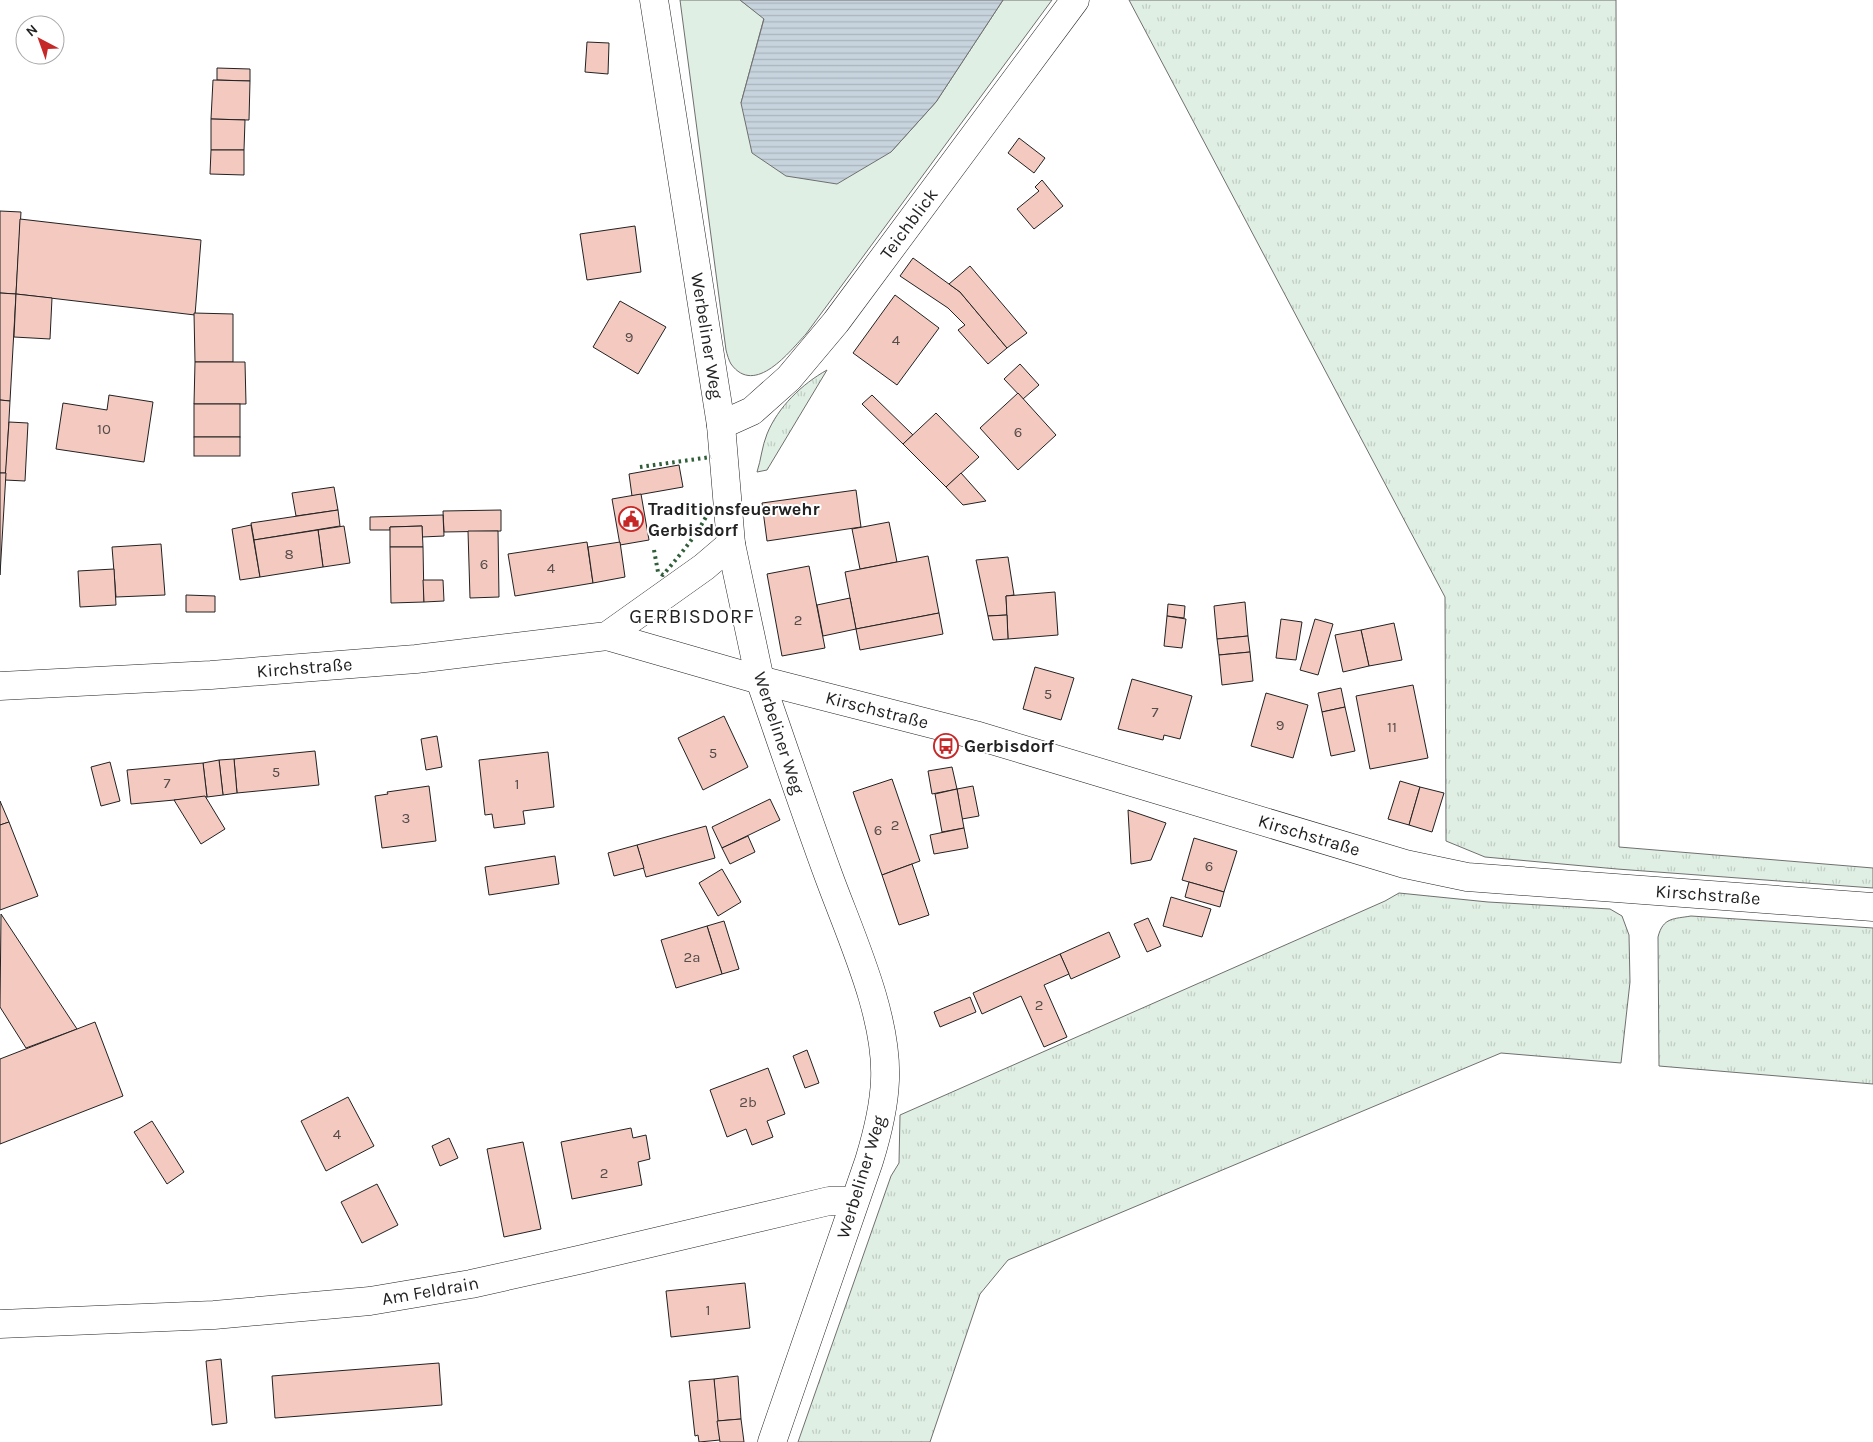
<svg xmlns="http://www.w3.org/2000/svg" width="1873" height="1442" font-family="Karla,sans-serif">
<style>
.grass{fill:url(#grass-tufts);stroke:#6f6f6f}
.park{fill:#e0efe3;stroke:#6f6f6f}
.water{fill:url(#water-rules);stroke:#6f6f6f}
.building{fill:#f3c9c0;stroke:#222}
.lines{fill:none;stroke-linecap:round;stroke-linejoin:round}
.street-casing{stroke:#222;stroke-width:29}
.secondary-casing{stroke:#222;stroke-width:29}
.street{stroke:#fff;stroke-width:28}
.secondary{stroke:#fff;stroke-width:28}
.hedge{stroke:#2f5e38;stroke-width:4;stroke-dasharray:2.5 4;stroke-linecap:butt}
.labels{text-anchor:middle;stroke-width:4;stroke-linejoin:round;paint-order:stroke}
.number-label{font-size:15px;fill:#564c4a}
.street-label{font-size:18px;fill:#222;stroke:#fff}
.poi-label{font-size:18px;font-weight:bold;fill:#222;stroke:#fff;text-anchor:start}
.quarter-label{font-size:20px;letter-spacing:1px;fill:#222;stroke:#fff}
</style>
<defs>
<pattern id="grass-tufts" width="24" height="20" patternUnits="userSpaceOnUse" patternTransform="scale(1.25)"><rect width="24" height="20" fill="#e0efe3"/><path d="M3 7l-1-3M5 7V3M7 7l1-3M15 17l-1-3M17 17v-4M19 17l1-3" fill="none" stroke="#c0cdc2"/></pattern>
<pattern id="water-rules" width="6" height="5" patternUnits="userSpaceOnUse" patternTransform="scale(1.25)"><rect width="6" height="5" fill="#c7d3dd"/><path d="M0 2.5h6" fill="none" stroke="#abb5bd"/></pattern>
</defs>
<rect width="100%" height="100%" fill="#fff"/>
<g class="grass">
<path d="M1129,0H1616L1619,847L1873,868V888L1617,869L1485,857L1446,841L1445,597Z"/>
<path d="M827,370L767,470L757,472C761,460 762,446 767,434C778,407 802,384 827,370Z"/>
<path d="M1399,893L1488,902L1610,909L1622,916L1629,935L1630,982L1621,1063L1501,1053L1008,1260L980,1294L930,1442H798L891,1176L899,1163L900,1115L1385,901Z"/>
<path d="M1691,916L1873,928V1084L1659,1066L1658,937C1663,917 1674,919 1691,916Z"/>
</g>
<path class="park" d="M680,0H740L764,18L741,103L891,152L936,102L1003,0H1052L806,334C790,351 755,397 731,364C729,361 727,354 726,350Z"/>
<path class="water" d="M740,0H1003L936,102L891,152L837,184L786,176L752,153L741,103L764,19Z"/>
<g class="building">
<path d="M587,42L609,43L608,74L585,72Z"/>
<path d="M217,68L250,69V81L217,80Z"/>
<path d="M213,80L250,81L249,120L211,119Z"/>
<path d="M211,119L245,120L244,150H211Z"/>
<path d="M1019,138L1045,158L1034,173L1008,153Z"/>
<path d="M211,150H244V175L210,174Z"/>
<path d="M1042,180L1063,206L1034,229L1017,209L1039,191L1035,187Z"/>
<path d="M0,211L21,212L16,294L0,293Z"/>
<path d="M20,219L201,240L195,315L16,294Z"/>
<path d="M635,226L641,272L587,280L580,234Z"/>
<path d="M913,258L960,292L1007,348L988,364L958,330L965,325L948,308L900,276Z"/>
<path d="M970,266L1027,333L1007,348L960,292L949,284Z"/>
<path d="M0,293L16,294L10,401L0,400Z"/>
<path d="M16,294L52,298L50,339L14,337Z"/>
<path d="M895,295L939,328L897,385L853,353Z"/>
<path d="M620,301L666,327L638,374L593,347Z"/>
<path d="M194,313L233,314V362H195Z"/>
<path d="M195,362H245L246,404H194Z"/>
<path d="M1020,364L1039,385L1023,399L1004,379Z"/>
<path d="M1018,393L1056,435L1018,470L980,428Z"/>
<path d="M109,395L153,402L144,462L56,449L63,403L107,410Z"/>
<path d="M872,395L913,435L903,444L862,404Z"/>
<path d="M0,400L10,401L6,473H0Z"/>
<rect x="194" y="404" width="46" height="33"/>
<path d="M936,413L979,457L946,487L903,444Z"/>
<path d="M9,422L28,423L25,481L5,480Z"/>
<rect x="194" y="437" width="46" height="19"/>
<path d="M679,465L683,487L632,496L629,474Z"/>
<path d="M0,473H6L0,575Z"/>
<path d="M961,473L986,501L963,505L946,487Z"/>
<path d="M334,487L338,510L296,516L292,493Z"/>
<path d="M856,490L861,527L767,541L762,503Z"/>
<path d="M641,494L649,540L620,545L612,499Z"/>
<path d="M338,510L340,526L254,540L251,523Z"/>
<path d="M501,510V531L444,532L443,511Z"/>
<path d="M443,515L444,536L422,537V526L390,527V530H370V517Z"/>
<path d="M889,522L897,562L860,569L852,529Z"/>
<path d="M251,525L260,577L240,580L232,529Z"/>
<path d="M344,526L350,563L323,567L318,530Z"/>
<path d="M422,526L423,547H390V527Z"/>
<path d="M318,530L323,567L260,577L254,540Z"/>
<path d="M468,531H498L499,597L470,598Z"/>
<path d="M587,542L593,583L515,596L508,554Z"/>
<path d="M620,542L625,577L593,583L588,547Z"/>
<path d="M161,544L165,595L116,597L112,547Z"/>
<path d="M390,547H423L424,602L391,603Z"/>
<path d="M928,556L939,613L856,629L845,572Z"/>
<path d="M1008,557L1014,595L1006,596L1007,615L988,616L976,560Z"/>
<path d="M809,566L825,648L782,656L767,574Z"/>
<path d="M114,569L116,605L80,607L78,571Z"/>
<path d="M423,580H443L444,601L424,602Z"/>
<path d="M1055,592L1058,635L1008,639L1006,596Z"/>
<path d="M186,595L215,596V612H186Z"/>
<path d="M850,598L856,629L823,636L817,605Z"/>
<path d="M1245,602L1248,636L1217,639L1214,606Z"/>
<path d="M1168,604L1185,606L1184,618L1167,616Z"/>
<path d="M939,613L943,634L860,650L856,629Z"/>
<path d="M1007,615L1008,639L993,640L988,616Z"/>
<path d="M1167,616L1186,619L1182,648L1164,646Z"/>
<path d="M1281,619L1302,622L1296,660L1276,658Z"/>
<path d="M1315,619L1333,624L1318,675L1300,670Z"/>
<path d="M1394,623L1402,660L1369,666L1361,630Z"/>
<path d="M1361,630L1369,666L1343,672L1335,635Z"/>
<path d="M1248,636L1250,652L1219,655L1217,639Z"/>
<path d="M1250,652L1253,681L1222,685L1219,655Z"/>
<path d="M1035,667L1074,678L1061,720L1023,709Z"/>
<path d="M1132,679L1192,696L1180,739L1164,735L1163,740L1118,729Z"/>
<path d="M1413,685L1428,758L1370,769L1356,696Z"/>
<path d="M1341,688L1345,707L1322,712L1318,693Z"/>
<path d="M1266,693L1308,705L1293,758L1251,746Z"/>
<path d="M1345,707L1355,751L1331,756L1322,712Z"/>
<path d="M724,716L748,767L703,790L678,738Z"/>
<path d="M437,736L442,767L426,770L421,739Z"/>
<path d="M315,751L319,785L237,793L234,759Z"/>
<path d="M548,752L554,807L523,811L525,824L494,828L492,814L485,815L479,760Z"/>
<path d="M234,759L237,793L223,795L219,760Z"/>
<path d="M219,760L223,795L207,797L203,763Z"/>
<path d="M110,762L120,801L101,806L91,767Z"/>
<path d="M203,763L207,797L131,804L127,770Z"/>
<path d="M952,767L957,789L932,794L928,771Z"/>
<path d="M892,779L920,861L882,875L853,792Z"/>
<path d="M1400,781L1420,787L1409,825L1388,819Z"/>
<path d="M429,786L436,841L382,848L375,796L388,794L387,792Z"/>
<path d="M973,786L979,816L962,819L957,789Z"/>
<path d="M1420,787L1444,793L1432,832L1409,825Z"/>
<path d="M957,789L964,828L942,832L935,794Z"/>
<path d="M205,796L225,829L201,844L174,800Z"/>
<path d="M770,799L780,820L722,848L712,827Z"/>
<path d="M0,801L9,822L0,825Z"/>
<path d="M1128,810L1166,823L1151,860L1131,864Z"/>
<path d="M9,822L38,896L0,910V825Z"/>
<path d="M706,826L715,858L646,877L637,845Z"/>
<path d="M964,828L968,848L934,854L930,835Z"/>
<path d="M748,836L755,852L730,864L722,848Z"/>
<path d="M1194,838L1237,851L1224,892L1182,880Z"/>
<path d="M637,845L644,868L614,876L608,853Z"/>
<path d="M555,856L559,884L489,895L485,867Z"/>
<path d="M912,864L929,915L899,925L882,875Z"/>
<path d="M722,869L741,902L718,916L699,883Z"/>
<path d="M1189,882L1224,892L1220,907L1185,897Z"/>
<path d="M1171,897L1211,909L1202,937L1163,926Z"/>
<path d="M1,914L77,1029L26,1048L0,1007Z"/>
<path d="M1148,918L1161,946L1147,952L1134,924Z"/>
<path d="M724,921L739,969L722,974L707,926Z"/>
<path d="M707,926L722,974L676,988L661,940Z"/>
<path d="M1109,932L1120,957L1071,979L1060,954Z"/>
<path d="M1060,954L1069,974L1044,985L1067,1037L1044,1047L1021,996L982,1014L973,993Z"/>
<path d="M970,997L976,1012L940,1027L934,1012Z"/>
<path d="M95,1022L123,1096L0,1144V1059Z"/>
<path d="M807,1050L819,1083L805,1088L793,1056Z"/>
<path d="M768,1068L785,1114L767,1121L773,1137L752,1145L746,1129L727,1137L710,1090Z"/>
<path d="M348,1097L374,1146L326,1171L301,1121Z"/>
<path d="M152,1121L184,1172L167,1184L134,1132Z"/>
<path d="M631,1128L633,1138L646,1135L650,1159L638,1162L642,1185L572,1199L561,1142Z"/>
<path d="M449,1138L458,1158L440,1166L432,1146Z"/>
<path d="M523,1142L541,1229L504,1237L487,1149Z"/>
<path d="M377,1184L398,1225L362,1243L341,1202Z"/>
<path d="M745,1283L750,1328L671,1337L666,1291Z"/>
<path d="M221,1359L227,1423L212,1425L206,1361Z"/>
<path d="M439,1363L442,1405L275,1418L272,1376Z"/>
<path d="M738,1376L741,1419L717,1421L714,1379Z"/>
<path d="M714,1379L720,1440L699,1442L698,1435L695,1436L689,1381Z"/>
<path d="M741,1419L744,1442H720L717,1421Z"/>
</g>
<g class="lines">
<defs>
<g id="street">
<path id="s1" d="M654,0L721,425L731,544L760,680"/>
<path id="s2" d="M721,425L752,411L789,378L836,322L1075,0"/>
<path id="s3" d="M607,636L760,680L975,735L1405,864L1467,877L1873,907"/>
<path id="s4" d="M0,686L211,675L416,659L607,636L704,567L731,544"/>
<path id="s5" d="M0,1324L214,1315L370,1301L471,1284L583,1259L829,1201H854"/>
</g>
<path id="secondary" d="M760,680C783,746 805,812 829,877C851,937 888,1016 885,1080C884,1108 877,1135 869,1161L772,1442"/>
</defs>
<use href="#street" class="street-casing"/>
<use href="#secondary" class="secondary-casing"/>
<use href="#street" class="street"/>
<use href="#secondary" class="secondary"/>
<g class="hedge">
<path d="M640,467L711,457"/>
<path d="M654,550L658,572L663,575C684,550 699,533 713,503"/>
</g>
</g>
<defs>
<symbol id="civic-ring" viewBox="-11 -11 22 22"><circle r="9.5" fill="#fff" stroke="#c62828" stroke-width="1.5"/><path d="M-.6-6.5H3V-4.5H.6V-3L4-1V1h2V6H-6V1h2V-1L-.6-3ZM-1.2 2.5V6h2.4V2.5Z" fill="#c62828"/></symbol>
<symbol id="bus-ring" viewBox="-11 -11 22 22"><circle r="9.5" fill="#fff" stroke="#c62828" stroke-width="1.5"/><path d="M-5-6H5V4H4V6H2V4H-2V6H-4V4H-5ZM-3.5-4V0h7V-4ZM-3.5 1.2v1.5H-2V1.2ZM2 1.2v1.5H3.5V1.2Z" fill="#c62828"/></symbol>
</defs>
<g fill-rule="evenodd">
<use href="#civic-ring" x="617" y="505" width="28" height="28"/>
<use href="#bus-ring" x="932" y="732" width="28" height="28"/>
</g>
<g class="labels">
<g class="number-label">
<text x="629" y="342">9</text>
<text x="896" y="345">4</text>
<text x="104" y="434">10</text>
<text x="1018" y="437">6</text>
<text x="289" y="559">8</text>
<text x="484" y="569">6</text>
<text x="551" y="573">4</text>
<text x="798" y="625">2</text>
<text x="1048" y="699">5</text>
<text x="1155" y="717">7</text>
<text x="1280" y="730">9</text>
<text x="1392" y="732">11</text>
<text x="713" y="758">5</text>
<text x="276" y="777">5</text>
<text x="167" y="788">7</text>
<text x="517" y="789">1</text>
<text x="406" y="823">3</text>
<text x="895" y="830">2</text>
<text x="878" y="835">6</text>
<text x="1209" y="871">6</text>
<text x="692" y="962">2a</text>
<text x="1039" y="1010">2</text>
<text x="748" y="1107">2b</text>
<text x="337" y="1139">4</text>
<text x="604" y="1178">2</text>
<text x="708" y="1315">1</text>
</g>
<g class="street-label">
<text dy="6" stroke="none"><textPath href="#s2" startOffset="279">Teichblick</textPath></text>
<text dy="6" stroke="none"><textPath href="#s1" startOffset="340">Werbeliner Weg</textPath></text>
<text dy="6" stroke="none"><textPath href="#s4" startOffset="305">Kirchstraße</textPath></text>
<text dy="6" stroke="none"><textPath href="#s3" startOffset="280">Kirschstraße</textPath></text>
<text transform="translate(779 733) rotate(72)" y="6">Werbeliner Weg</text>
<text dy="6" stroke="none"><textPath href="#s3" startOffset="730">Kirschstraße</textPath></text>
<text dy="6" stroke="none"><textPath href="#s3" startOffset="1135">Kirschstraße</textPath></text>
<text transform="translate(861 1177) rotate(-73)" y="6">Werbeliner Weg</text>
<text dy="6" stroke="none"><textPath href="#s5" startOffset="432">Am Feldrain</textPath></text>
</g>
<g class="poi-label">
<text x="648" y="515">Traditionsfeuerwehr<tspan x="648" dy="21">Gerbisdorf</tspan></text>
<text x="964" y="752">Gerbisdorf</text>
</g>
<g class="quarter-label">
<text x="692" y="623">GERBISDORF</text>
</g>
</g>
<g transform="translate(40 40) rotate(319)"><circle r="24" fill="#ffffff" stroke="#a7a7a7"/>
<path d="M0-4L9 19L0 12L-9 19Z" fill="#c62828"/>
<text y="-8" font-size="14" font-weight="bold" text-anchor="middle" fill="#222222">N</text>
</g>
</svg>
